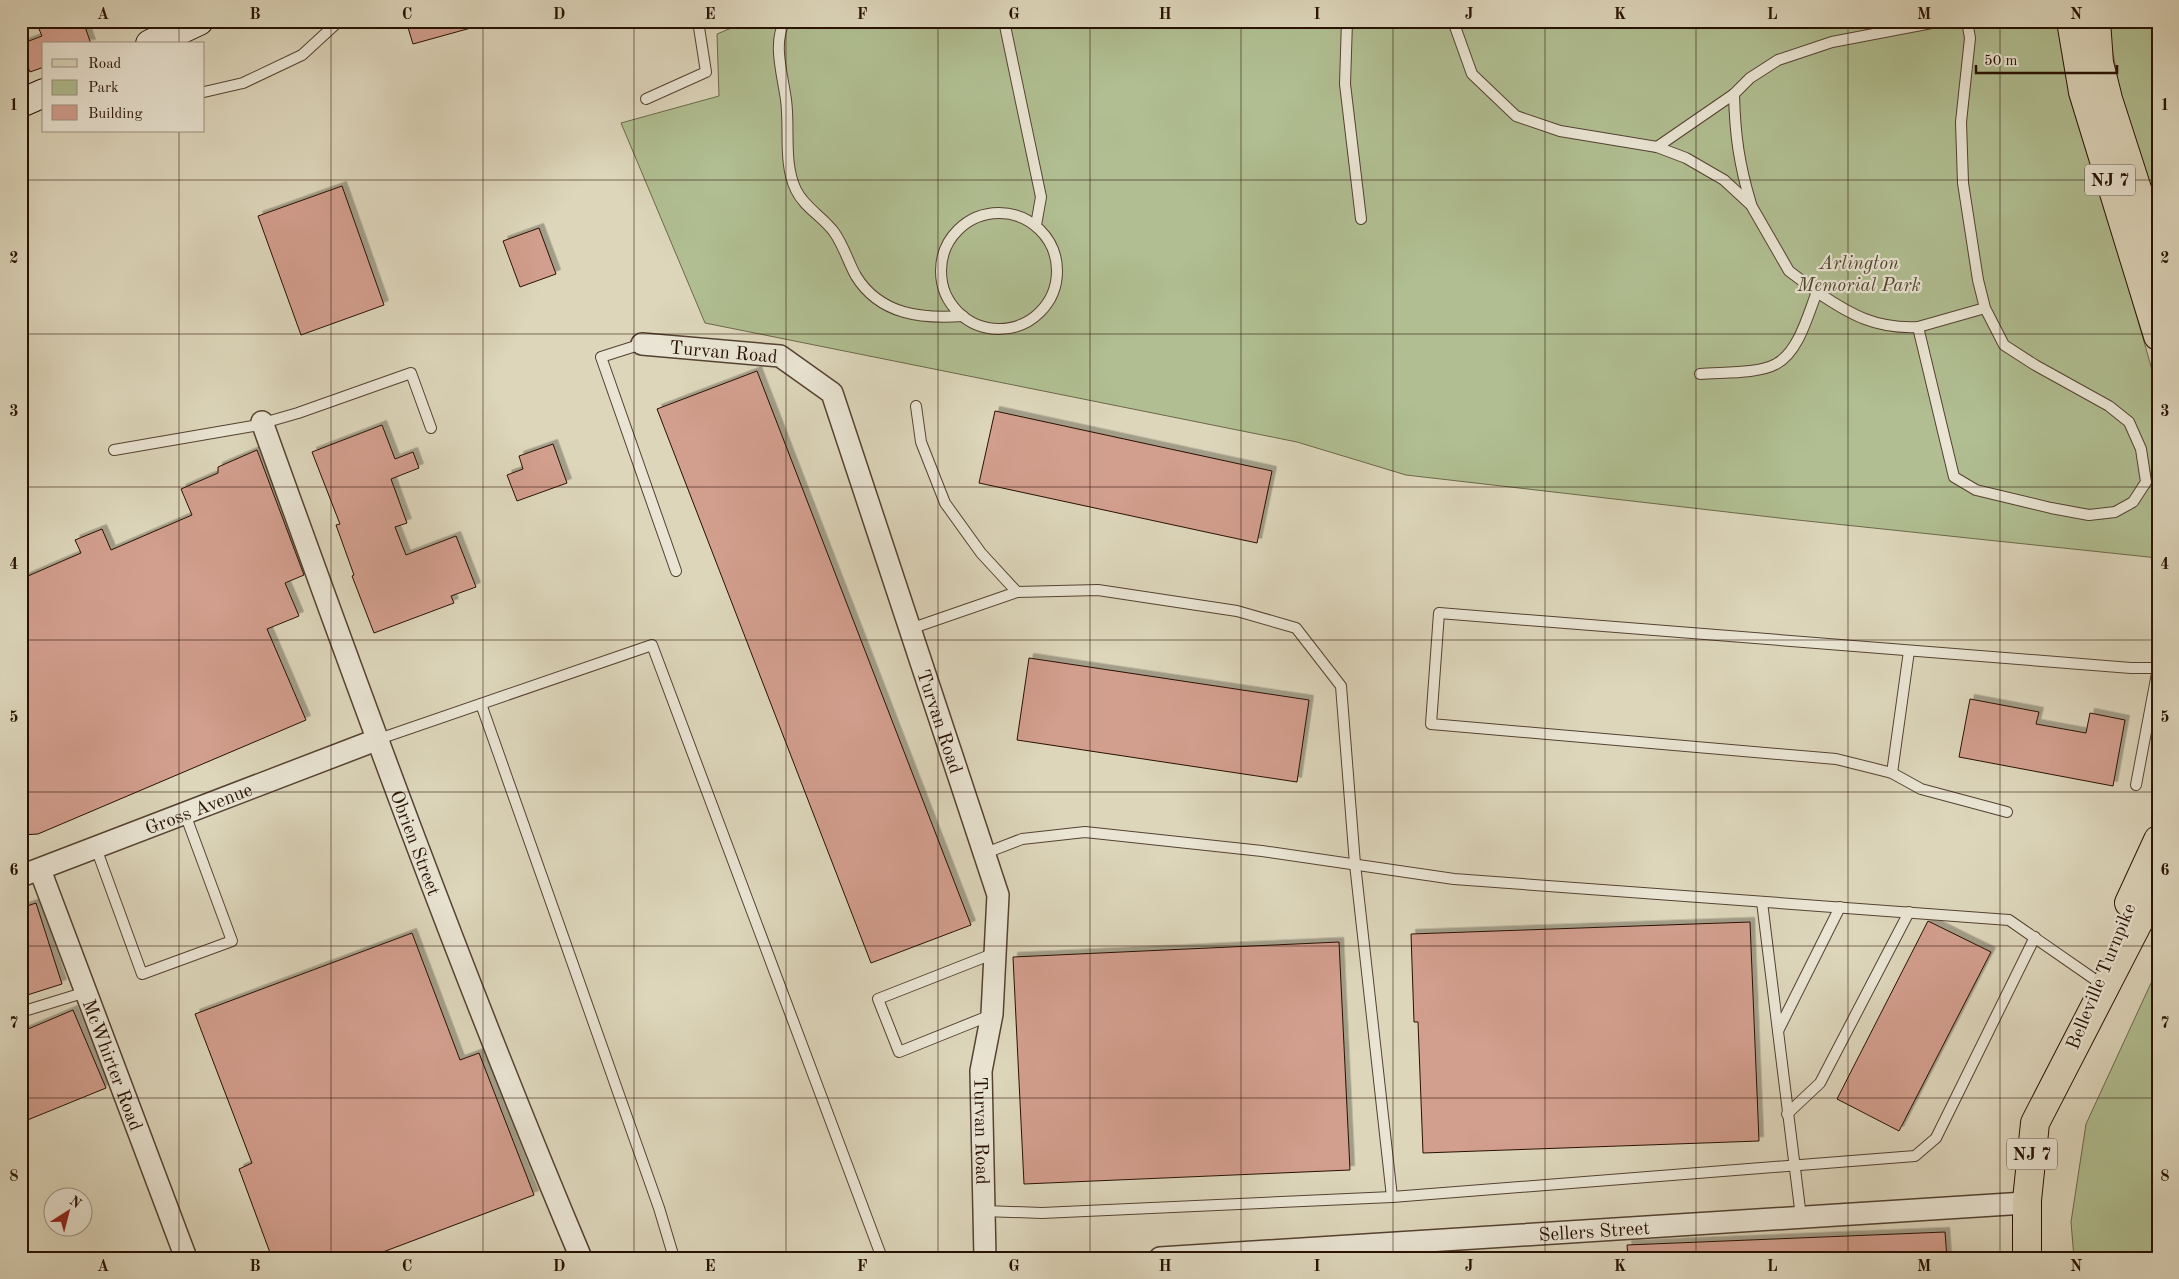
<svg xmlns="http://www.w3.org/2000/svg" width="2179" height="1279" font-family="'Old Standard TT',serif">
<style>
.green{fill:#b0be91;stroke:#6c684a}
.building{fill:#d29e8d;stroke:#281103;filter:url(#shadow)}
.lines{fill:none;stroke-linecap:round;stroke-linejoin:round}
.lane-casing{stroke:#554231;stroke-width:12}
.street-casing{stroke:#554231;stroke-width:24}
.secondary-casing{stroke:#281103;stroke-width:30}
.primary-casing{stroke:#281103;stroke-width:30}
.lane{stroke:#e9e4d3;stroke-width:10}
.street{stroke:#e9e4d3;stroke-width:21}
.secondary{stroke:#e9e4d3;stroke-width:28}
.primary{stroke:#ddd6bb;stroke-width:28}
.grid{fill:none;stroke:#281103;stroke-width:1;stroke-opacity:0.55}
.labels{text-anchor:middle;stroke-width:4.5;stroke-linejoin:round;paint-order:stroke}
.shield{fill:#e9e4d3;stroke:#625041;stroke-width:1}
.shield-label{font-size:18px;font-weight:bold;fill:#281103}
.park-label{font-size:19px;font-style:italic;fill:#51452e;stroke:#e9e4d3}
.street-label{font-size:19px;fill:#281103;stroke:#e9e4d3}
.neatline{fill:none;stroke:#281103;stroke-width:2}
.grid-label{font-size:16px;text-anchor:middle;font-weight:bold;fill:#281103}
</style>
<defs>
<filter id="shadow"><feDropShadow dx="4.5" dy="-4.5" stdDeviation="0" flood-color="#0004"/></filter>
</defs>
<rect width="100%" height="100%" fill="#ddd6bb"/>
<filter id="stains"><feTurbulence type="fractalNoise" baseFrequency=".004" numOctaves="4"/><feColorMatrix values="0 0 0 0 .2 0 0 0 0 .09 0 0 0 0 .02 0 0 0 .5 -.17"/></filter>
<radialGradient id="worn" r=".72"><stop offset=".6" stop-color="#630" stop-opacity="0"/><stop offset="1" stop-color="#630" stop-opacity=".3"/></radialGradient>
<g class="green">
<path d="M748,21H2060L2077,105L2158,391V558L1788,519L1406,475L1297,442L705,323L621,123L719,96L717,34Z"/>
<path d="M2107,21H2158V222L2121,97Z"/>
<path d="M2158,968V1258H2074L2071,1222L2086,1124Z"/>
</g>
<g class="building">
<path d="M65,21H83L91,44L44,43V67L30,72L25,60L21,61V44L42,36L39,29Z"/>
<path d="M406,21H477L478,26L413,44Z"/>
<path d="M342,186L384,305L301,335L258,216Z"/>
<path d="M539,228L556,274L520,287L503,241Z"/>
<path d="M757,371L971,925L871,963L657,409Z"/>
<path d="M995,411L1272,471L1257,543L979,483Z"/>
<path d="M382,425L395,459L413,452L419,468L391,479L407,523L395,527L406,555L456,536L476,587L451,596L454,603L374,633L352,576L354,575L336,525L340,524L312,452Z"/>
<path d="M553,444L567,483L517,501L507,475L523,469L519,456Z"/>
<path d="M257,450L304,575L285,583L299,616L267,629L306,720L38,834L21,835V579L81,553L75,540L102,529L111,550L192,515L181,489L218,473V467Z"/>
<path d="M1029,658L1309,700L1297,782L1017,740Z"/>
<path d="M1970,699L2039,712L2036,724L2086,733L2090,713L2125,720L2113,786L1959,757Z"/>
<path d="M36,903L62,984L21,997V908Z"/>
<path d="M1928,921L1991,952L1899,1131L1837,1099Z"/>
<path d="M1750,922L1759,1141L1423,1153L1418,1022H1414L1411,934Z"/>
<path d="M412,933L460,1060L479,1053L534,1195L367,1258H272L239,1169L252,1163L195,1014Z"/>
<path d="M1339,942L1350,1170L1024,1184L1013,957Z"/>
<path d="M73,1010L106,1088L25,1121L21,1111V1032Z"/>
<path d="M1945,1232L1947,1258H1628L1627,1245Z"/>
</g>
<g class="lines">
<defs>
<g id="lane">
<path d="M785,21C772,43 783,76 786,100C790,129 783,163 796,190C804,207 823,217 834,232C844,246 848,262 856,276C880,315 922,319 963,316"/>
<path d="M1004,21L1041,197L1036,225"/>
<path d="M1347,21L1345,84L1361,219"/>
<path d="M1453,21L1472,74L1516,116L1560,131L1657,147L1686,158L1724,180L1751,205L1789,271L1817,292"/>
<path d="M1967,21L1970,38L1961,122L1963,183L1978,280L1985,308L2004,345L2035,365L2109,406L2129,422L2141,449L2146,482L2133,502L2115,512L2089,515L2051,508L1976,490L1954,477L1918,327L1985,308"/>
<path d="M204,92L243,83L302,55L339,21"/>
<path d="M1734,94C1735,135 1739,164 1751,204"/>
<path d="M646,99L706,72L698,21"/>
<path d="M1657,147L1734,94L1750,78L1778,60L1832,42L1942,21"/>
<circle cx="999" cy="271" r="58"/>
<path d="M642,344L601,357L676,571"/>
<path d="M1700,374C1722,372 1758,374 1776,364C1799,352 1808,314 1817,292C1851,315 1876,329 1918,327"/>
<path d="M916,406L921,442L945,503L981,553L1017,592"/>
<path d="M114,450L253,426L298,413L411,373L431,428"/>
<path d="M910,629L1017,592L1098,590L1237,611L1296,628L1341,686L1355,864L1392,1197"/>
<path d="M481,704L659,1208L674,1258"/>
<path d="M376,740L652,645L882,1258"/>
<path d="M1892,773L1909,651"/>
<path d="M2136,785L2158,668"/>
<path d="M2007,812L1921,789L1892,773L1836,759L1431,724L1439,613L2131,668H2158"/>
<path d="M96,848L142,974L232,941L185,814"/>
<path d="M983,854L1022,839L1085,832L1262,851L1454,879L2009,920L2097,981"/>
<path d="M1762,902L1801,1217"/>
<path d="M21,1012L86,992"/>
<path d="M991,1015L899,1052L878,999L995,953"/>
<path d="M1778,1031L1840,907"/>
<path d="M1787,1114L1820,1083L1909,912"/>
<path d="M984,1211L1042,1213L1392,1197L1915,1156L1936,1138L2035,937"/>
</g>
<g id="street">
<path id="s1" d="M642,344L780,356L832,393L998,895L992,1014L981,1071L985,1258"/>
<path id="s2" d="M262,422C363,703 465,983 581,1258"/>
<path id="s3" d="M40,870L186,1258"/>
<path id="s4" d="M21,876L376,740"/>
<path id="s5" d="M1160,1258L2025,1203L2027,1200"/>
</g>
<g id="secondary">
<path d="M150,44L199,21"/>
<path d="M21,103L44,93"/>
</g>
<g id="primary">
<path d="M2071,21L2083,92L2158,336"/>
<path d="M2096,21L2099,63L2108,99L2158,254"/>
<path d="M2129,903L2158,840"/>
<path d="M2027,1258V1200L2035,1123L2158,884"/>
</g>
</defs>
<use href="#lane" class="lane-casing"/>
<use href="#street" class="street-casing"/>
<use href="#secondary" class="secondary-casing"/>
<use href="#primary" class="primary-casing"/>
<use href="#lane" class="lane"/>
<use href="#street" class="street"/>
<use href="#secondary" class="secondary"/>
<use href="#primary" class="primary"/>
</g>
<path class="grid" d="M179,21V44M331,21V1258M483,21V1258M634,21V1258M786,21V1258M938,21V1258M1090,21V1258M1241,21V1258M1393,21V1258M1545,21V1258M1696,21V1258M1848,21V1258M2000,21V1258M179,131V1258M21,180H2158M21,334H2158M21,487H2158M21,640H2158M21,792H2158M21,946H2158M21,1098H2158"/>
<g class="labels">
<g class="shield">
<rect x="2085" y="164.5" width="50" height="31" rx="4"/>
<rect x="2007" y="1138.5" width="50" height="31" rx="4"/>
</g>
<g class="shield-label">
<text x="2110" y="186">NJ 7</text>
<text x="2032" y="1160">NJ 7</text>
</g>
<g class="park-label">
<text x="1859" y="269">Arlington<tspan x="1859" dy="22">Memorial Park</tspan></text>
</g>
<g class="street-label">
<text dy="7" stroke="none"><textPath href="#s1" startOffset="82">Turvan Road</textPath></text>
<text dy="7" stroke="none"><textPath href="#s1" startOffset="548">Turvan Road</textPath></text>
<text dy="7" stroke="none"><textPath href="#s4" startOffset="190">Gross Avenue</textPath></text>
<text dy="7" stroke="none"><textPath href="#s2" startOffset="448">Obrien Street</textPath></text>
<text transform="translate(2100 976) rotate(-68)" y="7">Belleville Turnpike</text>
<text dy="7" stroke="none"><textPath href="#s3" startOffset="208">McWhirter Road</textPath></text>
<text dy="7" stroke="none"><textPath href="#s1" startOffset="968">Turvan Road</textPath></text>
<text dy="7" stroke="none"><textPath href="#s5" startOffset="435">Sellers Street</textPath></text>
</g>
</g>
<rect width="2179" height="1279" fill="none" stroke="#ddd6bb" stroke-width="55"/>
<rect x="42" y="42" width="162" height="90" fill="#e9e4d3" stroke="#9c9080"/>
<rect x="52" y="59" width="25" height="8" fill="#ddd6bb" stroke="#9c9080"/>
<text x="88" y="68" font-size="15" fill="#281103">Road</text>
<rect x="52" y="80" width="25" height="15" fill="#b0be91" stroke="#9c9080"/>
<text x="88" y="92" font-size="15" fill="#281103">Park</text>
<rect x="52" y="105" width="25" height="15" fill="#d29e8d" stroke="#9c9080"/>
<text x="88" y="118" font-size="15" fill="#281103">Building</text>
<g transform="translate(68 1212) rotate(36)"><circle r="24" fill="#e9e4d3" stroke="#9c9080"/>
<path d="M0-4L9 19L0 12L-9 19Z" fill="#8f2418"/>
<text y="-8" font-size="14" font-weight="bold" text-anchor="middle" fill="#281103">N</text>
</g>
<path d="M1976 65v8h141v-8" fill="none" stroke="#281103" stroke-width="2.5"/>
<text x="1984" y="65" font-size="15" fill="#281103" stroke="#e9e4d3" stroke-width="4" paint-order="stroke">50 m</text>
<rect x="28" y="28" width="2124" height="1224" class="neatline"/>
<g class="grid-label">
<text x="103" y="19">A</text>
<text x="255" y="19">B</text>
<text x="407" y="19">C</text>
<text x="559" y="19">D</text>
<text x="710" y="19">E</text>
<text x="862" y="19">F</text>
<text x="1014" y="19">G</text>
<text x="1165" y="19">H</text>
<text x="1317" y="19">I</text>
<text x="1469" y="19">J</text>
<text x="1620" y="19">K</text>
<text x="1772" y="19">L</text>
<text x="1924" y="19">M</text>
<text x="2076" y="19">N</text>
<text x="14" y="110">1</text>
<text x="2165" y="110">1</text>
<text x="14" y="263">2</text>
<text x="2165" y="263">2</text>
<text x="14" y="416">3</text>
<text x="2165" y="416">3</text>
<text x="14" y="569">4</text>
<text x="2165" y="569">4</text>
<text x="14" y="722">5</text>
<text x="2165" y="722">5</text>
<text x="14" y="875">6</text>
<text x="2165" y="875">6</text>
<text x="14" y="1028">7</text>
<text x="2165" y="1028">7</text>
<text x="14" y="1181">8</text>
<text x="2165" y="1181">8</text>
<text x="103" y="1271">A</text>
<text x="255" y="1271">B</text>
<text x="407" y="1271">C</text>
<text x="559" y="1271">D</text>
<text x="710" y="1271">E</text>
<text x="862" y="1271">F</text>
<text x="1014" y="1271">G</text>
<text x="1165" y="1271">H</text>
<text x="1317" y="1271">I</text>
<text x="1469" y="1271">J</text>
<text x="1620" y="1271">K</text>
<text x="1772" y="1271">L</text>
<text x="1924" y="1271">M</text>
<text x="2076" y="1271">N</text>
</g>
<rect width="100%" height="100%" filter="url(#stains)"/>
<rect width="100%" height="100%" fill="url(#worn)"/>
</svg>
